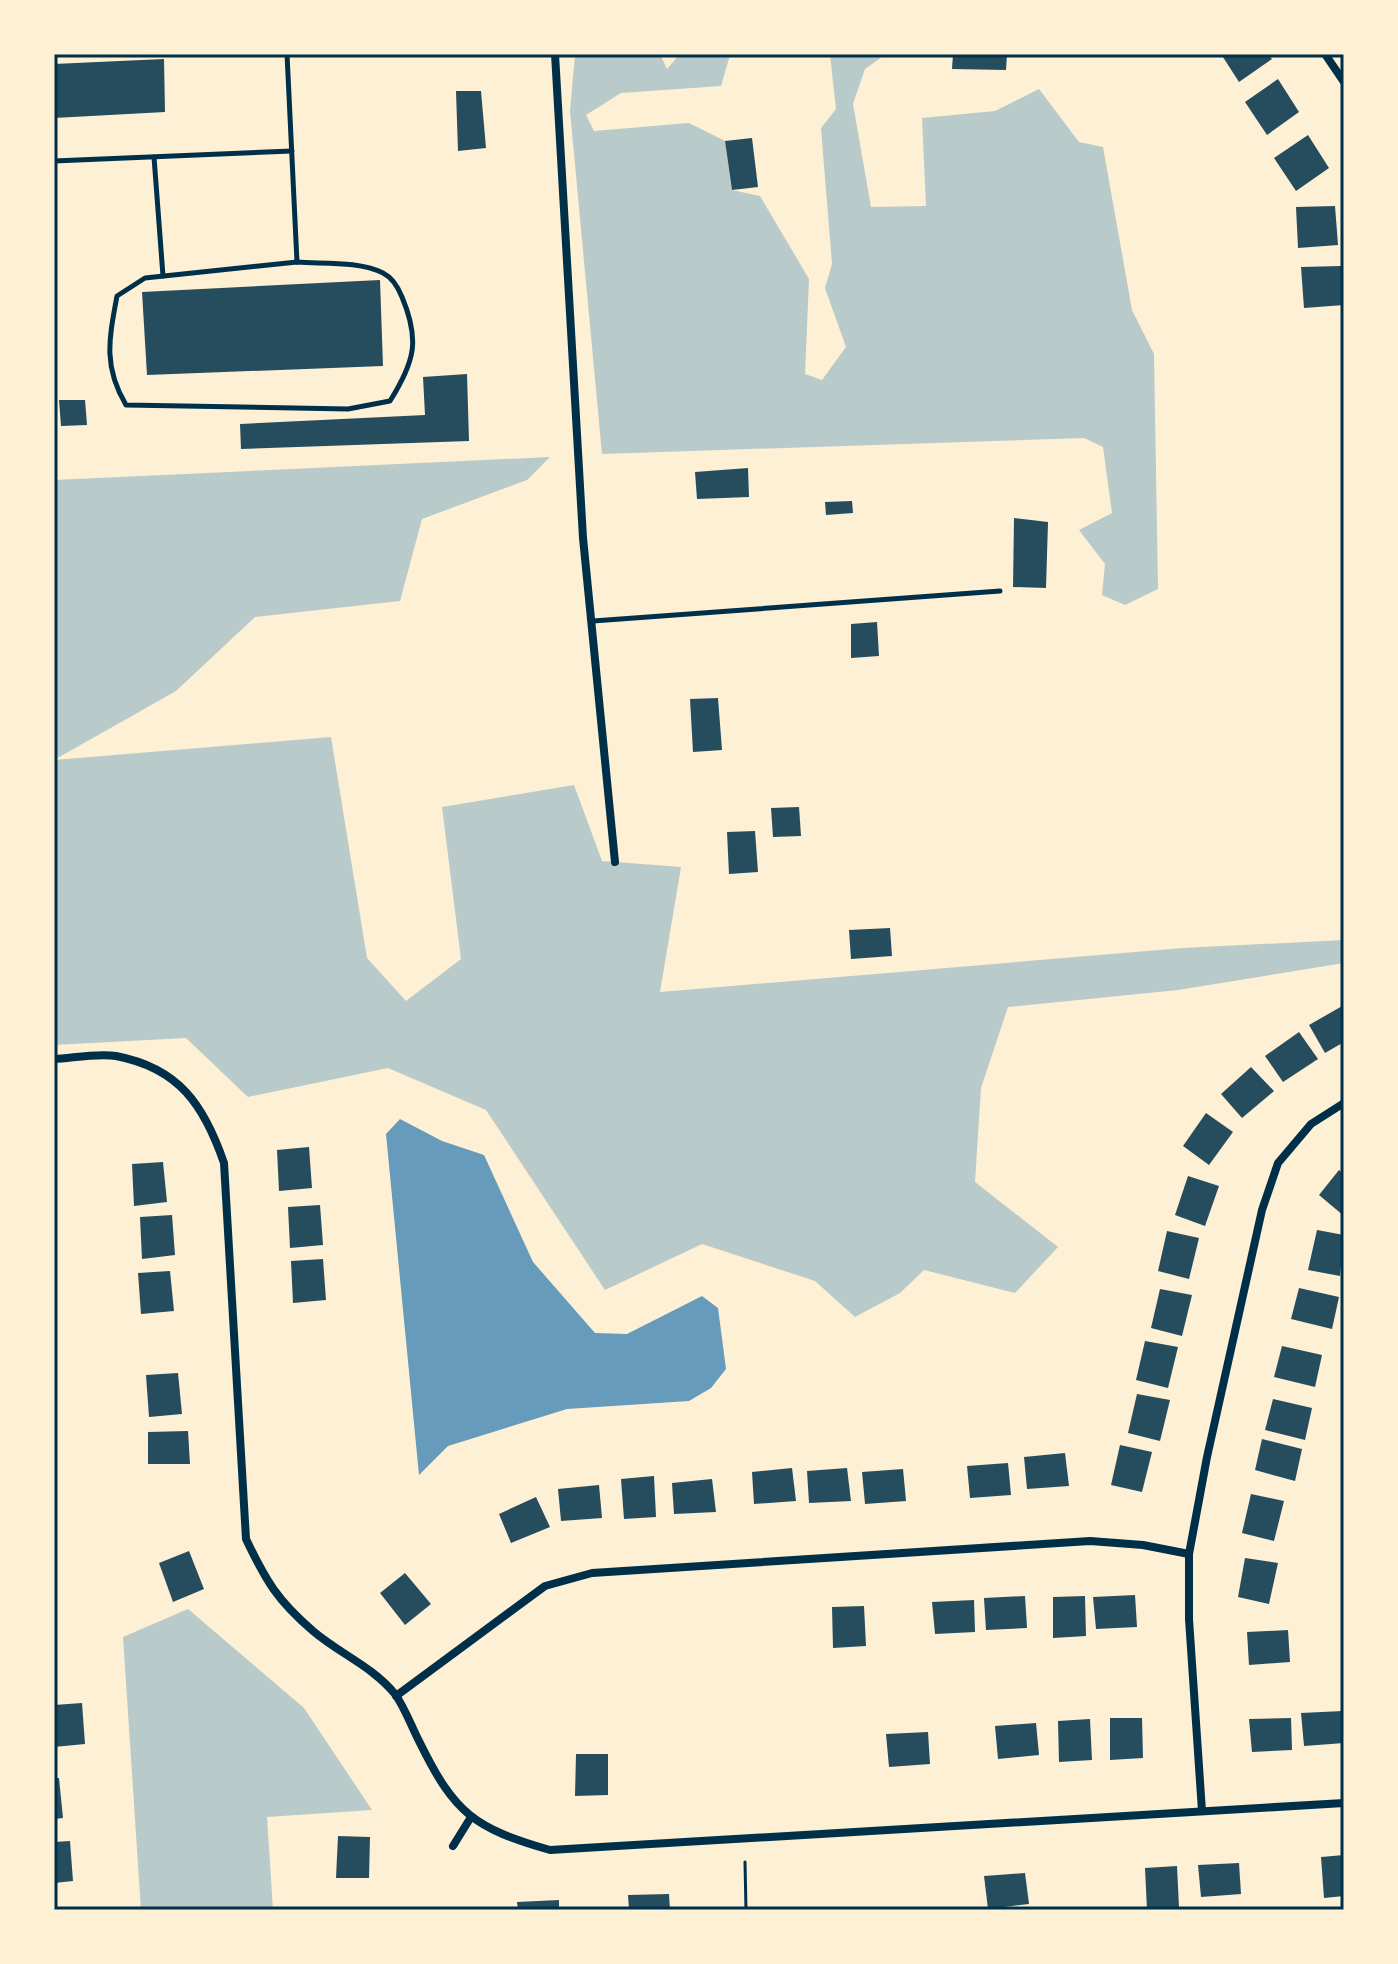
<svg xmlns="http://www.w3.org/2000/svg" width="1398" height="1964" font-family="'Zilla Slab',serif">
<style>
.green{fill:#b9caca}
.water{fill:#669bbc}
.building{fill:#264d5e}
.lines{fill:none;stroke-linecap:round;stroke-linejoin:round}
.path{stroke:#003049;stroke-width:3}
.service{stroke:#003049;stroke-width:5}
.minor{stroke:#003049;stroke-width:8}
.neatline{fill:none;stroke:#003049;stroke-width:3}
</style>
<rect width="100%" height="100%" fill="#fdf0d5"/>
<g class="green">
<path d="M575,54H660L667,69L680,54L730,55L721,86L621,93L586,115L594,131L689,123L725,141L732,190L760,196L809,279L805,374L822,380L846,347L825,288L832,264L821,128L836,109L830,54H886L865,69L853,104L871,207L926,206L922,118L995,111L1039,89L1079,142L1103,147L1132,310L1154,354L1158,589L1125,605L1102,595L1105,564L1079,530L1112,513L1103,447L1084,438L602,454L570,111Z"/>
<path d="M550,457L527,480L422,519L400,601L255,617L176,691L54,760L331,737L367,958L406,1001L461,959L442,807L574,785L602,861L681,867L660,992L1183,948L1344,940V963L1178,990L1008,1007L981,1088L975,1182L1058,1247L1015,1293L924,1270L900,1293L855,1317L815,1281L702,1244L605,1290L486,1110L388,1068L248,1097L186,1038L54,1045V480Z"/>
<path d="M188,1609L304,1708L372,1810L267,1817L273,1910H141L123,1637Z"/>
</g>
<path class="water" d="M400,1119L442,1141L484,1155L533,1262L595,1333L627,1334L702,1296L718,1308L726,1369L711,1388L689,1401L567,1409L448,1446L419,1475L386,1134Z"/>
<g class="building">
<path d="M953,54H1007L1006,70L952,69Z"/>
<path d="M1221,54H1268L1272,59L1239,82Z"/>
<path d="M164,59L165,112L54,118V64Z"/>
<path d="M1278,79L1299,112L1267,135L1245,102Z"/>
<path d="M456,91H481L486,148L458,151Z"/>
<path d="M1308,135L1329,168L1296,191L1274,158Z"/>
<path d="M752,138L758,187L732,190L725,141Z"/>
<path d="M1335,206L1338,245L1298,248L1296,207Z"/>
<path d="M1341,266L1344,305L1304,308L1301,267Z"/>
<path d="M380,280L383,366L147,375L142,292Z"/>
<path d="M467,374L469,441L241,449L240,424L425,415L423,377Z"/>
<path d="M59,400H85L87,425L61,426Z"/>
<path d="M748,468L749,497L697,499L695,472Z"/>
<path d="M852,501L853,513L826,515L825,502Z"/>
<path d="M1014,518L1048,522L1046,588L1013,587Z"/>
<path d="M877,622L879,656L851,658V624Z"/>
<path d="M718,698L722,750L693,752L690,699Z"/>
<path d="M799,807L801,836L773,837L771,808Z"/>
<path d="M755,831L758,872L729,874L727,832Z"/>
<path d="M890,928L892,956L851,959L849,930Z"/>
<path d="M1344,1005V1042L1325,1053L1309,1025Z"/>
<path d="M1299,1032L1318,1059L1283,1082L1265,1056Z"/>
<path d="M1251,1067L1274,1091L1242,1118L1221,1094Z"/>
<path d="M1206,1113L1233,1132L1209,1165L1183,1146Z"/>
<path d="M309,1147L312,1188L279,1191L277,1150Z"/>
<path d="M163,1162L167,1202L134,1206L132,1164Z"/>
<path d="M1339,1170L1344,1174V1216L1319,1195Z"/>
<path d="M1188,1176L1219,1186L1205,1226L1175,1215Z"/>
<path d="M320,1205L323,1245L290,1248L288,1207Z"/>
<path d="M172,1215L175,1255L142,1259L140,1217Z"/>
<path d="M1317,1230L1344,1235L1340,1276L1308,1270Z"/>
<path d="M1167,1231L1199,1238L1189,1279L1158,1271Z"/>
<path d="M323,1259L326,1300L293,1303L291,1261Z"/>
<path d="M170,1271L174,1311L141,1314L138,1273Z"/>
<path d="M1299,1288L1339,1297L1332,1329L1291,1319Z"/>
<path d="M1160,1289L1192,1295L1182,1336L1151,1328Z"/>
<path d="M1145,1341L1178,1347L1168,1388L1136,1380Z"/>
<path d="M1282,1346L1322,1355L1315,1387L1274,1377Z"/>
<path d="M178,1373L182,1414L149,1417L146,1375Z"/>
<path d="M1137,1394L1170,1400L1160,1441L1128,1433Z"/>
<path d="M1273,1399L1312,1408L1305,1440L1265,1430Z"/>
<path d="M188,1431L190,1464H148V1432Z"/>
<path d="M1262,1439L1302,1449L1295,1481L1255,1470Z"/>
<path d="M1120,1445L1152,1452L1142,1492L1111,1485Z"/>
<path d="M1065,1453L1069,1486L1027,1489L1024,1457Z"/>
<path d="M1008,1463L1011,1495L970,1498L967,1466Z"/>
<path d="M792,1468L796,1501L754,1504L752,1472Z"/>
<path d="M847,1468L851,1501L809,1503L807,1471Z"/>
<path d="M903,1469L906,1501L865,1504L862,1472Z"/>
<path d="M654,1476L656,1517L624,1519L621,1479Z"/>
<path d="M712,1479L716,1512L674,1514L672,1483Z"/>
<path d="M599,1485L602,1518L561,1521L558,1489Z"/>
<path d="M1251,1494L1284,1501L1274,1541L1242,1533Z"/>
<path d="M536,1497L550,1527L511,1543L499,1514Z"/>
<path d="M189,1551L204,1589L173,1602L159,1563Z"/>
<path d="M1245,1558L1278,1563L1269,1604L1238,1597Z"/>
<path d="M405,1573L431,1604L405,1625L380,1593Z"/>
<path d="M1135,1595L1137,1627L1096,1629L1093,1597Z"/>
<path d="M1025,1596L1027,1628L986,1630L984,1598Z"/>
<path d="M1085,1596L1086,1636L1053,1638V1597Z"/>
<path d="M974,1600L975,1632L935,1634L932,1602Z"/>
<path d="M864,1606L866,1646L833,1648L832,1607Z"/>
<path d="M1288,1630L1290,1662L1249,1665L1247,1632Z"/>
<path d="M82,1703L85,1744L54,1747V1705Z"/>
<path d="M1343,1711L1344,1743L1304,1746L1301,1713Z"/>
<path d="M1110,1718H1142L1143,1758L1110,1760Z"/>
<path d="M1291,1718L1292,1750L1252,1752L1249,1719Z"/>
<path d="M1090,1719L1092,1760L1059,1762L1058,1721Z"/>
<path d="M1036,1723L1039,1755L998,1759L995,1726Z"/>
<path d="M928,1732L930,1764L889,1767L886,1734Z"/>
<path d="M576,1754H608V1795L575,1796Z"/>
<path d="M54,1778H59L63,1818L54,1819Z"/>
<path d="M338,1836L370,1837L369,1878H336Z"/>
<path d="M70,1841L73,1881L54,1883V1842Z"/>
<path d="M1344,1855V1896L1324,1898L1321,1857Z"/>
<path d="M1239,1863L1241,1894L1201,1897L1198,1865Z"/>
<path d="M1177,1866L1179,1907L1147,1910L1145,1868Z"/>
<path d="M1025,1873L1029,1904L988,1909L984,1876Z"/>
<path d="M669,1894L670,1910H629L628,1895Z"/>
<path d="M559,1900V1910H518L517,1902Z"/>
</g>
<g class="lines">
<path class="path" d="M745,1862L746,1910"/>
<g class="service">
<path d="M287,54L297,262"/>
<path d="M154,157L163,276"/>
<path d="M54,161L292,151"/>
<path d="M297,262C324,264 359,261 383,273C393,278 398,287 402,297C420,340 415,361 390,401L348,409L126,405C103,366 109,339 117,296L145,278Z"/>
<path d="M593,621L1000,591"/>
</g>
<g class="minor">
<path d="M555,54L583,538L615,862"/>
<path d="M1325,54L1344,82"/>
<path d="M54,1059C73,1058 97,1053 116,1056C179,1068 204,1105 224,1163L246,1539C266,1581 277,1600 313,1631C340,1654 372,1666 395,1694C405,1708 412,1728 420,1743C455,1814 474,1828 550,1850L1344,1803"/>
<path d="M396,1696L545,1586L592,1573L1090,1541L1143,1545L1189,1554"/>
<path d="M1202,1811L1189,1619V1554L1207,1457L1262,1210L1278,1163L1311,1124L1344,1103"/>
<path d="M453,1846L471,1817"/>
</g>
</g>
<rect width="1398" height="1964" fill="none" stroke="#fdf0d5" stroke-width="112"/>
<rect x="56" y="56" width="1286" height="1852" class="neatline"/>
</svg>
